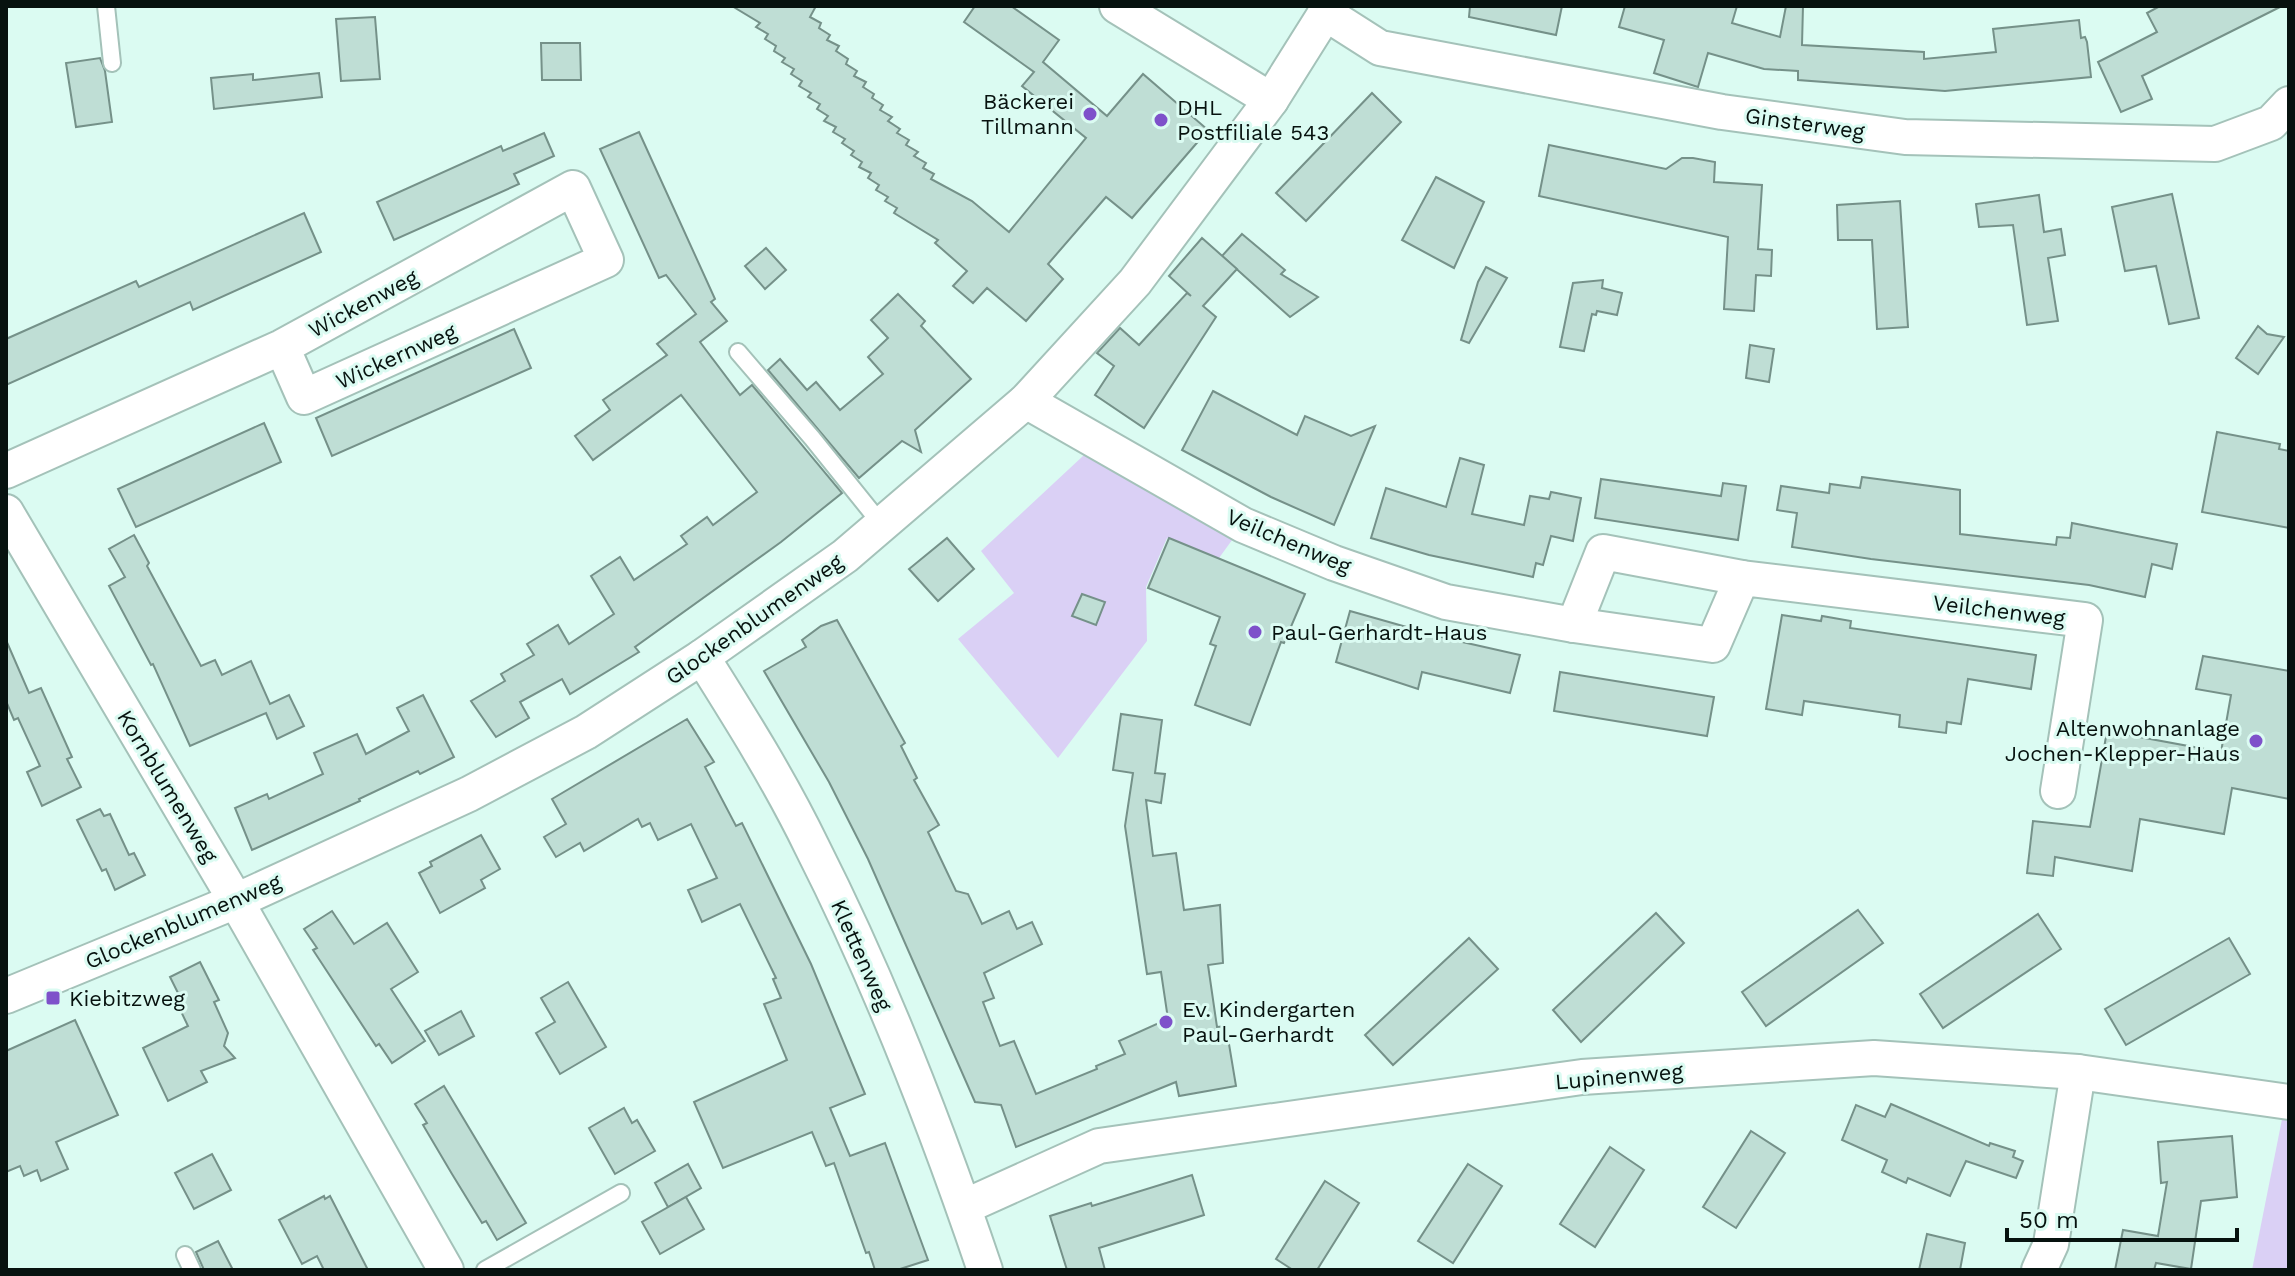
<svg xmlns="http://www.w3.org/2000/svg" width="2295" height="1276" font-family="'Work Sans',sans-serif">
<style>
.green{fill:#dad0f5}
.building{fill:#bfded5;stroke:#759189;stroke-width:2}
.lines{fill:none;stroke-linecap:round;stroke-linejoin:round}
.service-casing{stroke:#a4c2b9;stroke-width:20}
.minor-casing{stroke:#a4c2b9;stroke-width:38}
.service{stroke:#fff;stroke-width:16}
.minor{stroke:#fff;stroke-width:34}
.poi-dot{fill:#7e51ca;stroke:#dbfbf2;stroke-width:3}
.labels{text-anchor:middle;stroke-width:6;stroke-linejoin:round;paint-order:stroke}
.poi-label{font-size:22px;fill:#07120f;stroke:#dbfbf2;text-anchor:start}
.street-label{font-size:22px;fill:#07120f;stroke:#dbfbf2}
</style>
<rect width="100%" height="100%" fill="#dbfbf2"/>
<g class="green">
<path d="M1098,442L1243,525L1219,558L1167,538L1146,587L1147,641L1058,758L958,639L1014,593L981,551Z"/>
<path d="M2289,1084V1270H2252Z"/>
</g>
<g class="building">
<path d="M732,6H816L810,17L821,23L819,28L830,35L827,40L839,46L836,51L848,59L846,64L857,71L854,76L866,82L863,87L874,94L872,98L883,105L880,110L892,117L888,121L900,129L897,133L909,140L906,145L918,152L914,156L926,163L923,168L934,174L931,179L972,201L1009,232L1086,138L1022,86L1034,72L964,22L975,6H1011L1059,40L1043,62L1107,116L1143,74L1208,130L1132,218L1106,197L1048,264L1063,279L1026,321L987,288L973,303L953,286L967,271L935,243L938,240L894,213L897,208L885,201L888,197L876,190L879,185L868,178L871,173L859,167L862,162L851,155L854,151L842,143L845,139L833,132L836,127L824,121L828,116L817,109L820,104L808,97L811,93L799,86L802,81L791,74L794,69L782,62L785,58L774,51L776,46L765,39L768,34L756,27L760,23Z"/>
<path d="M1470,6H1562L1556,35L1469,17Z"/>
<path d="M1625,6H1737L1732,23L1780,37L1786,6H1803L1802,45L1924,52V59L1996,52L1993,29L2079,20L2081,38L2085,37L2087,42L2091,77L1945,91L1798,80V71L1764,69L1708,53L1698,87L1654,73L1664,40L1619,27Z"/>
<path d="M2160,6H2282L2142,76L2152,99L2121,112L2098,62L2157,32L2147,13Z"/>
<path d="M375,17L380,79L341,81L336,19Z"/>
<path d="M541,43H580L581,80H542Z"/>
<path d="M100,58L105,71L112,122L76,127L66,63Z"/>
<path d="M319,73L322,97L214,109L211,78L253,74V80Z"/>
<path d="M1372,93L1401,122L1306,221L1276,193Z"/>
<path d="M639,132L715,299L711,302L727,321L700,342L740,395L752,385L842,493L781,542L635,647L639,652L570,694L562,679L520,702L529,718L496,737L471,701L505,681L501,674L534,655L527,644L558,625L569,644L614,614L591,576L620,557L634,580L687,544L681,536L707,517L713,525L757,492L681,395L593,460L575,436L610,410L603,400L667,355L657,344L696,314L666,275L659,278L600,149Z"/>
<path d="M544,133L554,156L514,174L519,184L394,240L377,202L501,146L503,151Z"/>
<path d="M1549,145L1666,169L1682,158H1693L1715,162L1714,182L1762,185L1758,249L1772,250L1771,276L1756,275L1754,311L1724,309L1728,237L1539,196Z"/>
<path d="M1436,177L1484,202L1454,268L1402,240Z"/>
<path d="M2172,194L2199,318L2169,324L2156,266L2125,271L2112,207Z"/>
<path d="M2039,195L2044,232L2061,229L2065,255L2048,258L2058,321L2027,325L2013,225L1979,227L1976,204Z"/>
<path d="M1900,201L1908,327L1877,329L1872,240H1838L1837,205Z"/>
<path d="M304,213L321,252L193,310L190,302L6,385V339L136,281L139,287Z"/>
<path d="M1242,234L1285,270L1281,274L1318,297L1290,317L1222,256Z"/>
<path d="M1202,238L1237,269L1203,306L1216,317L1144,428L1095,395L1114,366L1097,353L1120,328L1139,345L1187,293L1191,296L1169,276Z"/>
<path d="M766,248L786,270L765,289L745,266Z"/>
<path d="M1486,267L1507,278L1469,343L1461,340L1478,282Z"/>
<path d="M1603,280L1602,288L1622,293L1617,315L1597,311L1596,315L1592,314L1584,351L1560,347L1573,283Z"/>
<path d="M898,294L925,321L921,326L971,379L915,430L921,452L902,441L859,478L768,370L780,359L807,390L816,382L840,410L883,374L868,357L888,338L871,320Z"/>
<path d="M2258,326L2267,334L2284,337L2258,374L2236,358Z"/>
<path d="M514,329L531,368L332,456L316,418Z"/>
<path d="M1750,345L1774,349L1769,382L1746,378Z"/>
<path d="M1213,391L1297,435L1305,416L1351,436L1375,426L1334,525L1271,497L1182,450Z"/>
<path d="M264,423L281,462L136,527L118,489Z"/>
<path d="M2217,432L2280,444L2279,449L2289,451V528L2202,512Z"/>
<path d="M1460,458L1484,465L1472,514L1524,525L1530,496L1549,499L1551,492L1581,498L1573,541L1551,536L1543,565L1536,563L1533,577L1429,555L1371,538L1386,488L1446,507Z"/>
<path d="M1862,477L1960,490V534L2056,545L2057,537L2070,538L2072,523L2177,544L2172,569L2152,564L2145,597L2089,585L1871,559L1792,547L1797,513L1777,510L1781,486L1829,493L1830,484L1860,488Z"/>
<path d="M1601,479L1721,496L1723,483L1746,486L1738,540L1595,518Z"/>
<path d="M134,535L149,563L147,566L201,666L215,660L222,675L251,661L270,704L289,695L304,726L277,739L266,713L190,746L153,664L151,665L109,586L125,577L109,549Z"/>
<path d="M947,538L974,569L938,601L909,569Z"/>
<path d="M1169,538L1305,594L1284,643L1281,642L1250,725L1195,705L1216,646L1210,644L1220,617L1148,588Z"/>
<path d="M1082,594L1105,602L1096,625L1072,616Z"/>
<path d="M1350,611L1449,639L1520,655L1510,693L1422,672L1418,689L1336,662Z"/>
<path d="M1782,615L1821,621L1822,616L1851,621L1850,628L2036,655L2031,689L1968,679L1961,724L1947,722L1946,733L1899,727L1900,715L1804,701L1802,715L1766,709Z"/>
<path d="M837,620L905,743L901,746L917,778L914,780L939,825L928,832L956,891L968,894L982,924L1009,911L1017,929L1032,922L1042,944L984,973L994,998L983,1002L1000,1046L1014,1041L1036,1094L1097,1069L1096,1066L1125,1054L1119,1041L1168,1019L1161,972L1147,974L1125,826L1133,773L1113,770L1121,714L1162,720L1155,773L1165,774L1161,803L1146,800L1153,856L1176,853L1184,910L1220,905L1223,963L1208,965L1217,1027L1226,1026L1236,1086L1179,1096L1176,1082L1016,1147L1001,1105L975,1102L868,859L829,782L764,671L806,647L802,640L821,626Z"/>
<path d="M6,640L29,693L41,688L72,757L67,759L81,787L42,806L27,772L40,766L18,718L14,720L6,701Z"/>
<path d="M2203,656L2289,671V799L2232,788L2224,834L2140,819L2132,871L2055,857L2053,876L2027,873L2033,821L2090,827L2107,731L2221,752L2231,695L2196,689Z"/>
<path d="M1560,672L1714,697L1707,736L1554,711Z"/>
<path d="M423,695L454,757L420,774L418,771L359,799L360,801L252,850L235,808L267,794L269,799L323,774L314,753L357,734L366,754L409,731L397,708Z"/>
<path d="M687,719L714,762L705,767L736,826L742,823L811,964L865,1094L830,1108L850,1156L885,1143L928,1260L897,1270H875L869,1252L866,1253L834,1163L826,1166L812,1132L723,1168L694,1102L787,1060L764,1004L781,998L773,979L776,978L740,904L702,922L688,890L717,878L691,824L658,840L650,823L642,827L638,819L584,851L580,843L556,857L544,837L566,824L552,799Z"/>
<path d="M100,809L104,816L110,814L129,855L134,853L145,875L115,890L106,869L102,871L77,820Z"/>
<path d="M481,835L500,869L481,880L485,888L440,913L419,873L432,866L430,862Z"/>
<path d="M1858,910L1883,943L1766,1026L1742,992Z"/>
<path d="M332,911L354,944L387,923L418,972L391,989L425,1041L392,1063L379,1044L376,1046L313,950L317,948L304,929Z"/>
<path d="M1656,913L1684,943L1581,1042L1553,1010Z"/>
<path d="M2038,914L2061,949L1943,1028L1920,994Z"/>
<path d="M1469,938L1498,969L1393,1065L1365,1035Z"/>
<path d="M2229,938L2250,974L2126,1045L2105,1009Z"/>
<path d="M200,962L219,1000L214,1002L228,1033L224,1046L235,1058L201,1071L207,1082L168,1101L143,1048L188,1026L175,999L180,997L170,977Z"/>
<path d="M568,982L606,1047L560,1074L536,1033L555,1022L541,998Z"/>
<path d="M461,1011L474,1036L439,1055L425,1031Z"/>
<path d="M75,1020L118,1115L56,1142L68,1169L41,1181L37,1170L24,1176L20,1166L6,1172V1051Z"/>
<path d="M444,1086L526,1223L497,1240L486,1221L482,1223L452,1174L423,1125L427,1123L415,1104Z"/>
<path d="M1891,1104L1989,1146L1990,1143L2015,1151L2013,1157L2023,1161L2016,1178L1966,1161L1950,1196L1908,1178L1906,1183L1882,1172L1887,1160L1842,1140L1856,1105L1885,1117Z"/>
<path d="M624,1108L632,1123L637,1120L655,1151L615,1174L589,1128Z"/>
<path d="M1751,1131L1785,1153L1736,1228L1703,1207Z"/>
<path d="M2232,1136L2237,1197L2201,1201L2191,1269L2156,1263L2154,1270H2115L2123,1230L2158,1236L2167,1182L2161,1183L2158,1142Z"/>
<path d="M1610,1147L1644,1170L1595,1247L1560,1224Z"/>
<path d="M212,1154L231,1190L194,1209L175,1173Z"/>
<path d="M688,1164L701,1188L668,1207L655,1183Z"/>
<path d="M1468,1164L1502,1186L1453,1263L1418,1241Z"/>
<path d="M1192,1175L1204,1215L1099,1248L1105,1270H1067L1050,1216L1091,1203L1092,1206Z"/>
<path d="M1325,1181L1359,1203L1317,1270H1293L1276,1259Z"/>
<path d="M324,1196L325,1199L330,1196L368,1270H324L317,1256L302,1264L279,1220Z"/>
<path d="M686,1197L704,1229L660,1254L642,1222Z"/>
<path d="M1927,1234L1965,1243L1960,1270H1919Z"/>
<path d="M218,1241L233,1270H204L196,1252Z"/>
</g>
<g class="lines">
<defs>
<g id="service">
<path d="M106,6L112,63"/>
<path d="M738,352L812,438L882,525"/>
<path d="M185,1255L192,1270"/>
<path d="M485,1270L621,1193"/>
</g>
<g id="minor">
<path d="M1117,6L1271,100"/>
<path d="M1325,13L1380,48L1722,112L1905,137L2215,144L2271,123L2289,104"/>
<path d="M1026,401L1243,525L1334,563L1446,602L1574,625L1713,645L1742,578L2085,620L2058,791"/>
<path d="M6,471L282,347L573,188L606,260L304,397L282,347"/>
<path d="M6,512L236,901L446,1270"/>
<path d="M1574,625L1603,552L1742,578"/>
<path d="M702,657C741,719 780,781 812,847C881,983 936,1125 985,1270"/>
<path d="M6,996L236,901L469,794L586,732L702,657L845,556L1026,401L1135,282L1271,100L1330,6"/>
<path d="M964,1207L1099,1146L1582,1077L1874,1058L2078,1072L2289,1102"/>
<path d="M2039,1270L2051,1244L2078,1072"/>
</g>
</defs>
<use href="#service" class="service-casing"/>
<use href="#minor" class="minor-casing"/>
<use href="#service" class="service"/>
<use href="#minor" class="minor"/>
</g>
<g class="poi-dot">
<circle cx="1090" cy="114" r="8"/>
<circle cx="1161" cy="120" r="8"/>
<circle cx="1255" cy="632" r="8"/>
<circle cx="2256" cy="741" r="8"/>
<rect x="45" y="990" width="16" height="16" rx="4"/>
<circle cx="1166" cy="1022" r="8"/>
</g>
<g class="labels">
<g class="poi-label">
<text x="1074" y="109" text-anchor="end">Bäckerei<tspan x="1074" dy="25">Tillmann</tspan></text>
<text x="1177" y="115">DHL<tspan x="1177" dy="25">Postfiliale 543</tspan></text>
<text x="1271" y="640">Paul-Gerhardt-Haus</text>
<text x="2240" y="736" text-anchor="end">Altenwohnanlage<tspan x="2240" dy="25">Jochen-Klepper-Haus</tspan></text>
<text x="69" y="1006">Kiebitzweg</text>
<text x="1182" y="1017">Ev. Kindergarten<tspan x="1182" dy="25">Paul-Gerhardt</tspan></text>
</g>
<g class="street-label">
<text transform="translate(1805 123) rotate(8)" y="8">Ginsterweg</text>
<text transform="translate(363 303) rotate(-28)" y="8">Wickenweg</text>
<text transform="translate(396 356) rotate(-24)" y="8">Wickernweg</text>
<text transform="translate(1289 541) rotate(23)" y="8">Veilchenweg</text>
<text transform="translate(1999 610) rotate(7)" y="8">Veilchenweg</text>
<text transform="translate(754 619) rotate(-35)" y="8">Glockenblumenweg</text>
<text transform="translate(168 786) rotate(59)" y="8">Kornblumenweg</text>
<text transform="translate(183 921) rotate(-23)" y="8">Glockenblumenweg</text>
<text transform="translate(862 955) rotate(66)" y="8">Klettenweg</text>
<text transform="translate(1619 1076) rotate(-5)" y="8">Lupinenweg</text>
</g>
</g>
<rect width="2295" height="1276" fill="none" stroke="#07120f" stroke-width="16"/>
<path d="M2007 1228v12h230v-12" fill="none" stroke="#07120f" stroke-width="4"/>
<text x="2019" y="1228" font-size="24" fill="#07120f" stroke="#dbfbf2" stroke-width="6" paint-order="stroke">50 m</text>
</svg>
